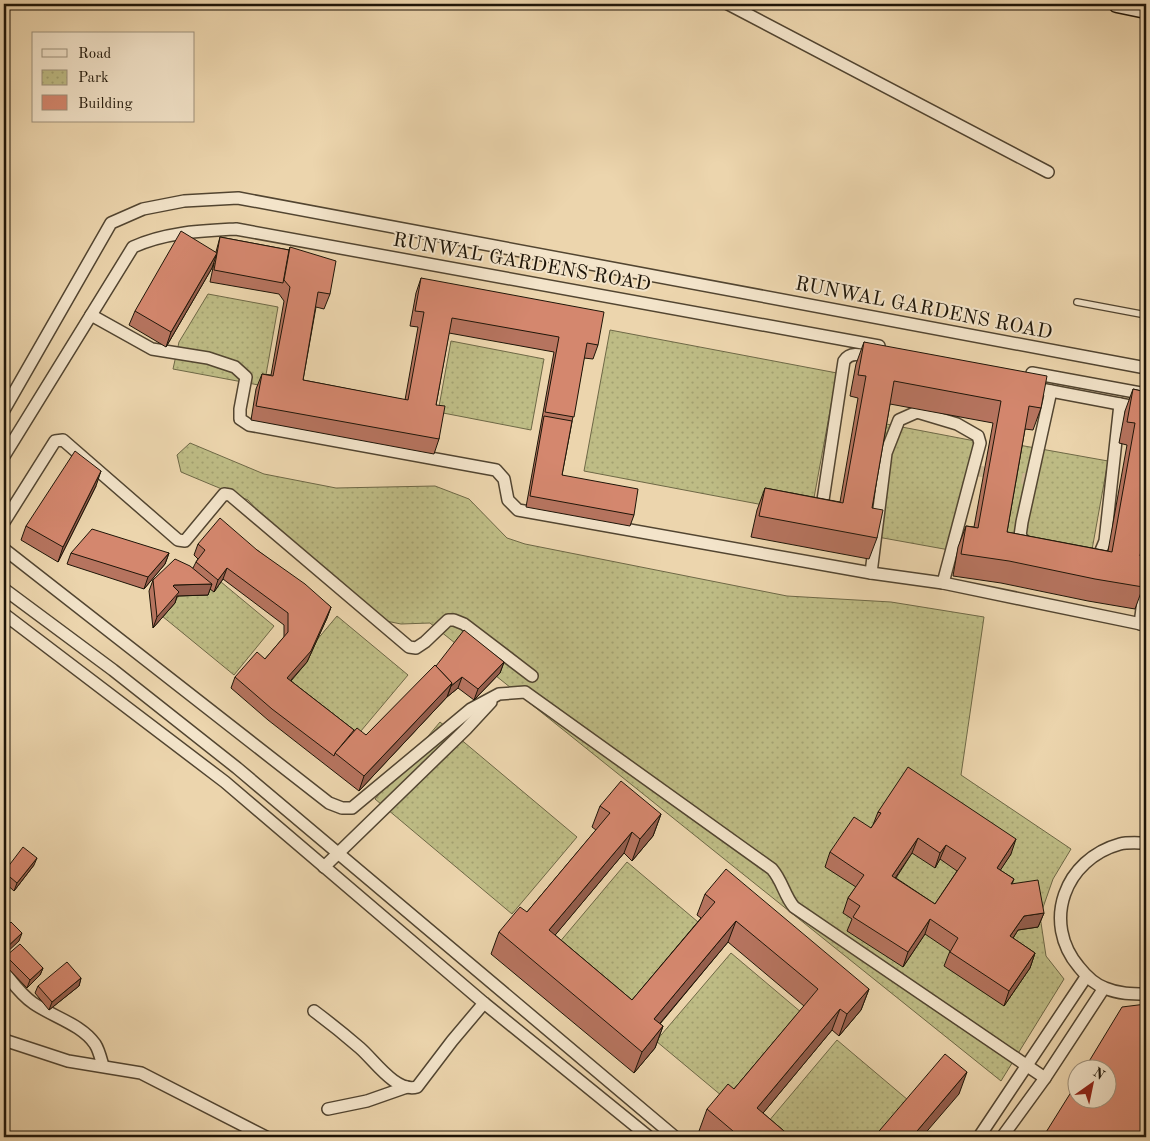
<svg xmlns="http://www.w3.org/2000/svg" width="1150" height="1141" font-family="'Old Standard TT',serif">
<style>
.park{fill:url(#park-dots);stroke:#6e6846}
.lines{fill:none;stroke-linecap:round;stroke-linejoin:round}
.street-tunnel{stroke:#cdb894;stroke-width:11;stroke-dasharray:11 5.5;stroke-linecap:butt}
.lane-casing{stroke:#524531;stroke-width:8}
.street-casing{stroke:#524531;stroke-width:14}
.secondary-casing{stroke:#1e1508;stroke-width:19}
.lane{stroke:#f3e4ca;stroke-width:5.5}
.street{stroke:#f3e4ca;stroke-width:11}
.secondary{stroke:#f3e4ca;stroke-width:16}
.wall{fill:#b6745f;stroke:#1e1508;fill-rule:evenodd}
.shaded-wall{fill:#945e4d;stroke:#1e1508}
.building{fill:#d4876e;stroke:#1e1508;fill-rule:evenodd}
.labels{text-anchor:middle;stroke-width:4;stroke-linejoin:round;paint-order:stroke}
.street-label{font-size:20px;fill:#1e1508;stroke:#f3e4ca}
</style>
<defs>
<pattern id="park-dots" width="8" height="8" patternUnits="userSpaceOnUse" patternTransform="scale(1.25)"><rect width="8" height="8" fill="#bebc85"/><path d="M2 2h.1M6 6h.1" fill="none" stroke="#a3a171" stroke-width="1.8" stroke-linecap="round"/></pattern>
</defs>
<rect width="100%" height="100%" fill="#ecd5ad"/>
<filter id="stains"><feTurbulence type="fractalNoise" baseFrequency=".004" numOctaves="4"/><feColorMatrix values="0 0 0 0 .2 0 0 0 0 .09 0 0 0 0 .02 0 0 0 .5 -.17"/></filter>
<radialGradient id="worn" r=".72"><stop offset=".6" stop-color="#630" stop-opacity="0"/><stop offset="1" stop-color="#630" stop-opacity=".3"/></radialGradient>
<g class="park">
<path d="M208,294L278,307L264,386L173,369L179,342Z"/>
<path d="M610,330L837,373L811,514L584,471Z"/>
<path d="M451,341L544,359L531,430L438,412Z"/>
<path d="M881,423L975,441L955,551L861,534Z"/>
<path d="M190,443L264,474L336,488L435,486L469,499L507,538L525,544L787,596L891,602L984,617L961,775L1071,849L1053,879L1040,916L1046,956L1064,979L1001,1081L430,623L401,624L381,620L297,554L248,500L181,472L177,455Z"/>
<path d="M1013,444L1108,461L1088,572L994,554Z"/>
<path d="M203,567L274,626L234,675L162,616Z"/>
<path d="M337,616L408,675L334,763L263,704Z"/>
<path d="M440,722L577,837L512,914L375,799Z"/>
<path d="M627,862L698,922L624,1010L553,950Z"/>
<path d="M731,953L802,1013L728,1101L656,1041Z"/>
<path d="M837,1040L908,1100L876,1137H773L763,1128Z"/>
</g>
<g class="lines">
<path class="street-tunnel" d="M973,470L1032,480"/>
<defs>
<g id="lane">
<path d="M1077,302L1146,315"/>
<path d="M1144,367L1146,356"/>
</g>
<g id="street">
<path d="M728,4L1048,172"/>
<path d="M91,315L152,349L208,358L235,367L246,377L240,409V419L249,425L496,470L504,479L508,500L518,510L871,573L943,583L1146,625"/>
<path d="M1032,373L1146,394"/>
<path d="M1030,387L1146,409"/>
<path d="M4,410L111,223L143,209L184,201L238,198L1146,368"/>
<path d="M4,456L133,247C166,232 200,231 236,229L879,346"/>
<path d="M823,500L844,361C851,350 864,356 874,358"/>
<path d="M4,522L55,441L63,440L178,540L185,541L224,494L230,495L409,647L416,648L425,642L448,620H454L464,624L532,676"/>
<path d="M1028,545L1020,536L1022,522L1051,391"/>
<path d="M4,549L329,803L342,808H352L471,709L499,694L525,692L772,869C783,882 784,895 794,907L1045,1078"/>
<path d="M1093,562L1100,553L1105,541L1120,404"/>
<path d="M871,573L886,453L899,420L917,412L957,424L978,436L980,443L943,583"/>
<path d="M4,589L113,670L237,768L675,1137"/>
<path d="M4,614L225,782L484,1003L649,1137"/>
<path d="M1140,624L1146,578"/>
<path d="M1146,843C1138,843 1128,842 1120,844C1065,859 1041,922 1079,967C1086,976 1094,984 1105,988C1119,994 1132,994 1146,994"/>
<path d="M324,867L466,729L491,702"/>
<path d="M4,972C13,983 21,995 33,1003C53,1017 81,1024 95,1044C99,1050 101,1059 103,1066"/>
<path d="M314,1011C330,1023 345,1035 360,1048C374,1060 396,1093 417,1087L452,1041L484,1003"/>
<path d="M4,1040L68,1061L141,1073L266,1137"/>
<path d="M328,1109L367,1101L407,1087"/>
<path d="M979,1137L1086,977"/>
<path d="M1002,1137L1045,1078L1104,988"/>
</g>
<path id="secondary" d="M1117,4L1146,10"/>
</defs>
<use href="#lane" class="lane-casing"/>
<use href="#street" class="street-casing"/>
<use href="#secondary" class="secondary-casing"/>
<use href="#lane" class="lane"/>
<use href="#street" class="street"/>
<use href="#secondary" class="secondary"/>
</g>
<g class="wall">
<path d="M220,237L289,250L290,247L330,294L324,309L316,307L303,380L405,400L418,327L410,326L416,293L421,278L598,345L593,359L584,358L562,475L634,515L630,526L526,507L554,352L449,333L436,405L439,439L434,454L251,420L256,389L262,374L271,375L284,301L279,294L210,282L214,263L212,268L166,347L129,325L135,311L216,252Z"/>
<path d="M864,342L1041,408L1033,430L1025,429L1007,532L1108,551L1127,445L1119,443L1125,411L1133,389L1146,392L1140,556L1143,587L1135,609L1088,601L1001,583L953,576L958,547L966,526L974,527L993,423L890,404L872,508L877,538L869,559L751,537L757,510L765,488L840,502L858,398L850,396L856,364Z"/>
<path d="M96,486L58,562L21,540L26,526Z"/>
<path d="M198,544L257,550L331,607L327,618L307,662L291,681L354,730L366,735L436,666L504,662L500,673L474,700L458,688L447,697L359,791L268,720L231,688L235,677L265,659L284,637V625L223,579L214,592L210,589L208,595L177,596L175,603L153,628L149,591L153,580L193,568L196,562L198,559L194,555Z"/>
<path d="M71,553H169L165,564L144,589L67,564Z"/>
<path d="M600,806L661,814L653,836L632,861L624,853L555,935L632,1000L701,918L697,915L705,894L869,989L861,1010L839,1036L832,1030L763,1113L791,1137H706L699,1131L707,1109L734,1089L804,1006L728,942L660,1024L663,1026L655,1048L634,1073L491,954L499,932L527,912L596,830L592,827Z"/>
<path d="M878,812L1011,854L1000,870L1014,879L1012,884L1044,913L1038,927L1018,930L1013,938L1035,953L1030,968L1004,1006L944,966L950,951L925,934L903,967L847,931L852,919L843,913L848,898L856,887L825,867L830,852L871,828L873,825ZM912,853L935,868L940,859L957,871L935,904L896,878Z"/>
<path d="M34,865L14,891L4,882V872Z"/>
<path d="M6,956L43,968L40,975L27,988L4,964Z"/>
<path d="M81,978L79,986L49,1010L35,993L38,986Z"/>
</g>
<g class="shaded-wall">
<path d="M217,253L212,268L166,347L171,332Z"/>
<path d="M101,471L96,486L58,562L63,547Z"/>
<path d="M169,553L165,564L144,589L148,577Z"/>
<path d="M227,568L223,579L214,592L218,580Z"/>
<path d="M212,584L208,595L177,596L175,603L153,628L157,617L173,586L174,585Z"/>
<path d="M331,607L327,618L307,662L283,689L287,678Z"/>
<path d="M504,662L500,673L474,700L478,689Z"/>
<path d="M462,677L458,688L447,697L451,686Z"/>
<path d="M452,683L447,697L359,791L364,776Z"/>
<path d="M661,814L653,836L632,861L640,839Z"/>
<path d="M632,832L624,853L541,952L549,930Z"/>
<path d="M918,838L912,853L887,890L892,876Z"/>
<path d="M1016,839L1011,854L992,883L997,868Z"/>
<path d="M946,845L940,859L935,868L940,853Z"/>
<path d="M37,858L34,865L14,891L17,883Z"/>
<path d="M1044,913L1038,927L1018,930L1005,951L1010,936L1024,916Z"/>
<path d="M930,919L925,934L903,967L908,952Z"/>
<path d="M736,921L728,942L646,1040L654,1019Z"/>
<path d="M22,933L19,941L4,955L5,949Z"/>
<path d="M1035,953L1030,968L1004,1006L1009,991Z"/>
<path d="M43,968L40,975L27,988L30,980Z"/>
<path d="M81,978L79,986L49,1010L52,1002Z"/>
<path d="M869,989L861,1010L839,1036L847,1014Z"/>
<path d="M840,1009L832,1030L749,1130L757,1108Z"/>
<path d="M663,1026L655,1048L634,1073L642,1052Z"/>
<path d="M967,1072L959,1094L922,1137H912Z"/>
</g>
<g class="building">
<path d="M181,231L217,253L171,332L135,311Z"/>
<path d="M220,237L289,250L283,283L214,270Z"/>
<path d="M290,247L336,261L330,294L318,292L303,380L408,400L424,312L415,311L421,278L604,312L598,345L587,343L574,417L545,412L559,337L452,318L436,405L445,406L439,439L256,406L262,374L273,376L290,287L284,280Z"/>
<path d="M864,342L1047,376L1041,408L1029,406L1007,532L1112,552L1135,423L1127,422L1133,389L1146,392V523L1140,556L1146,557V571L1143,587L1095,579L1009,561L961,554L966,526L978,528L1001,401L894,381L872,508L883,510L877,538L759,516L765,488L843,503L866,376L858,375Z"/>
<path d="M544,416L572,421L562,475L638,489L634,515L530,496Z"/>
<path d="M75,451L101,471L63,547L26,526Z"/>
<path d="M220,518L257,550L305,584L331,607L311,651L287,678L354,730L335,753L334,756L272,709L235,677L257,652L265,659L288,632V613L227,568L218,580L196,562L205,550L198,544Z"/>
<path d="M92,529L169,553L148,577L71,553Z"/>
<path d="M175,559L190,566L212,584L174,585L173,586L179,592L157,617L153,580Z"/>
<path d="M464,630L504,662L478,689L462,677L451,686L452,683L436,666Z"/>
<path d="M435,665L452,683L364,776L335,753L357,728L366,735Z"/>
<path d="M908,767L1016,839L997,868L1014,879L1011,884L1038,880L1044,913L1024,916L1010,936L1035,953L1009,991L950,952L958,938L930,919L908,952L853,917L860,906L848,898L864,875L830,852L854,817L871,828L881,813L878,812ZM918,838L940,853L946,845L966,858L935,904L892,876Z"/>
<path d="M621,781L661,814L640,839L632,832L549,930L632,1000L715,902L705,894L726,869L869,989L847,1014L840,1009L757,1108L791,1137H740L707,1109L728,1084L734,1089L818,989L736,921L654,1019L663,1026L642,1052L499,932L520,907L527,912L610,813L600,806Z"/>
<path d="M23,847L37,858L17,883L4,872Z"/>
<path d="M11,922L22,933L5,949L4,947V929Z"/>
<path d="M20,944L43,968L30,980L6,956Z"/>
<path d="M67,962L81,978L52,1002L38,986Z"/>
<path d="M1146,1004V1137H1043L1078,1081V1098H1108V1068H1085L1122,1007Z"/>
<path d="M945,1054L967,1072L912,1137H874Z"/>
</g>
<g class="labels">
<g class="street-label">
<text transform="translate(522 261) rotate(10)" y="7">RUNWAL GARDENS ROAD</text>
<text transform="translate(924 307) rotate(11)" y="7">RUNWAL GARDENS ROAD</text>
</g>
</g>
<rect width="1150" height="1141" fill="none" stroke="#ecd5ad" stroke-width="20"/>
<rect x="5" y="5" width="1140" height="1131" fill="none" stroke="#1e1508" stroke-width="2.5"/>
<rect x="10" y="10" width="1130" height="1121" fill="none" stroke="#1e1508"/>
<rect x="32" y="32" width="162" height="90" fill="#f3e4ca" stroke="#9e917c"/>
<rect x="42" y="49" width="25" height="8" fill="#f3e4ca" stroke="#9e917c"/>
<text x="78" y="58" font-size="15" fill="#1e1508">Road</text>
<rect x="42" y="70" width="25" height="15" fill="url(#park-dots)" stroke="#9e917c"/>
<text x="78" y="82" font-size="15" fill="#1e1508">Park</text>
<rect x="42" y="95" width="25" height="15" fill="#d4876e" stroke="#9e917c"/>
<text x="78" y="108" font-size="15" fill="#1e1508">Building</text>
<g transform="translate(1092 1084) rotate(33)"><circle r="24" fill="#f3e4ca" stroke="#9e917c"/>
<path d="M0-4L9 19L0 12L-9 19Z" fill="#8f2418"/>
<text y="-8" font-size="14" font-weight="bold" text-anchor="middle" fill="#1e1508">N</text>
</g>
<rect width="100%" height="100%" filter="url(#stains)"/>
<rect width="100%" height="100%" fill="url(#worn)"/>
</svg>
